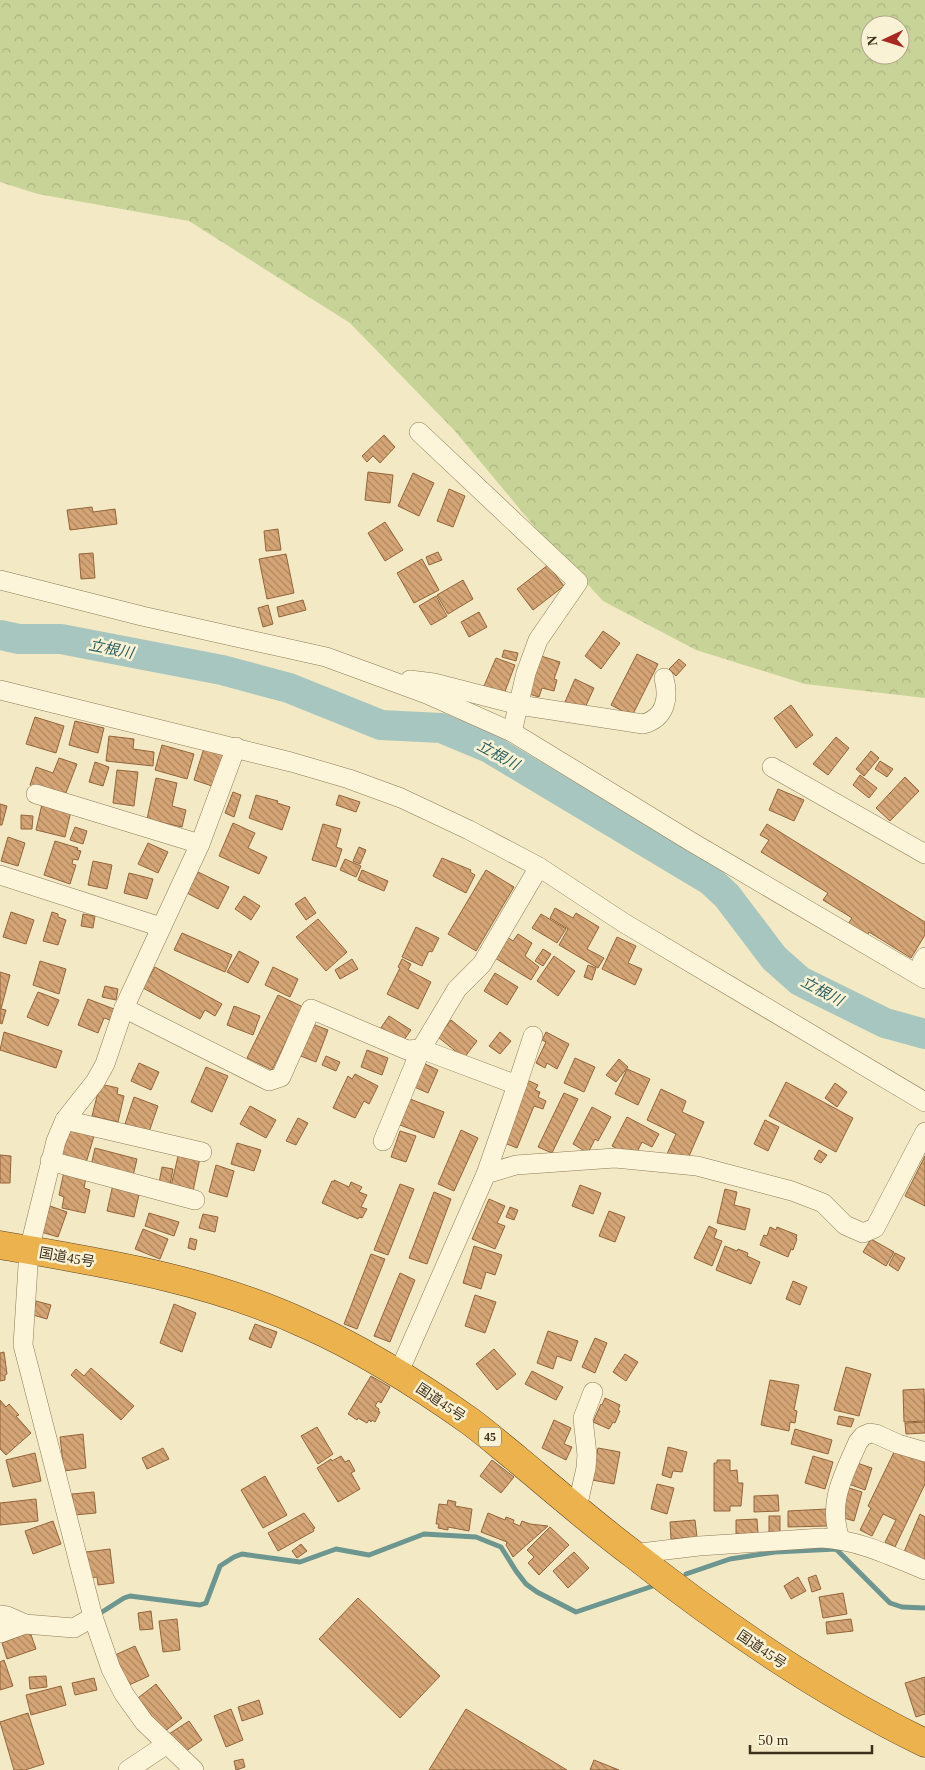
<svg xmlns="http://www.w3.org/2000/svg" width="925" height="1770" font-family="'Times New Roman','Noto Sans JP',serif">
<style>
.forest{fill:url(#forest-crowns);fill-rule:evenodd}
.lines{fill:none;stroke-linecap:round;stroke-linejoin:round}
.stream{stroke:#6c968f;stroke-width:5}
.river{stroke:#a7c6bf;stroke-width:30}
.building{fill:url(#building-back-hatch);stroke:#93653b}
.street-casing{stroke:#907a58;stroke-width:20}
.highway-casing{stroke:#5e472c;stroke-width:29}
.street{stroke:#fcf5d9;stroke-width:19}
.highway{stroke:#ebb24d;stroke-width:28}
.labels{text-anchor:middle;stroke-width:5;stroke-linejoin:round;paint-order:stroke}
.shield{fill:#f9f2d5;stroke:#776a55;stroke-width:1}
.shield-label{font-size:12px;font-weight:bold;fill:#3f301e}
.street-label{font-size:14px;fill:#3f301e;stroke:#f9f2d5}
.water-label{font-size:15px;font-style:italic;fill:#2b5f60;stroke:#f9f2d5}
</style>
<defs>
<pattern id="forest-crowns" width="20" height="18" patternUnits="userSpaceOnUse" patternTransform="scale(1.25)"><rect width="20" height="18" fill="#c7d397"/><path d="M2 6a3 3 0 1 1 6 0M12 15a3 3 0 1 1 6 0" fill="none" stroke="#acb582"/></pattern>
<pattern id="building-back-hatch" width="6" height="6" patternUnits="userSpaceOnUse" patternTransform="scale(1.25)"><rect width="6" height="6" fill="#d5a576"/><path d="M-1 5l2 2M0 0l6 6M5-1l2 2" fill="none" stroke="#ae8760"/></pattern>
</defs>
<rect width="100%" height="100%" fill="#f3e9c4"/>
<path class="forest" d="M0,0H925V698L805,684L696,650L603,601L533,525L455,431L350,323L189,221L38,194L0,182ZM870,25H900V55H870Z"/>
<g class="lines">
<g class="stream">
<path d="M686,1574L730,1559L775,1552L836,1549L890,1603L902,1607L925,1608"/>
<path d="M102,1612L124,1598L130,1596L200,1605L206,1603L220,1566L234,1557L242,1554L300,1562L336,1549L369,1555L424,1534L476,1537L501,1547L516,1571L526,1584L537,1592L576,1612L653,1586"/>
</g>
<path class="river" d="M0,635L19,639H61L222,670L289,688L381,725L441,728L489,748L711,881L727,896L774,958L800,981L885,1023L925,1034"/>
</g>
<g class="building">
<path d="M384,435L395,447L380,463L373,456L367,462L362,456Z"/>
<path d="M368,472L393,475L390,503L365,500Z"/>
<path d="M413,473L434,483L419,516L398,506Z"/>
<path d="M449,489L465,496L453,527L437,521Z"/>
<path d="M92,507L93,512L115,509L117,524L70,530L67,510Z"/>
<path d="M385,522L403,550L385,561L368,533Z"/>
<path d="M278,529L281,550L266,551L264,531Z"/>
<path d="M438,552L442,560L429,565L426,557Z"/>
<path d="M93,553L95,578L81,579L79,554Z"/>
<path d="M286,554L294,593L267,599L259,559Z"/>
<path d="M422,559L439,590L414,603L397,573Z"/>
<path d="M548,565L564,586L533,610L517,589Z"/>
<path d="M463,580L473,599L448,614L437,595Z"/>
<path d="M436,596L447,616L431,625L419,606Z"/>
<path d="M303,600L306,610L279,617L277,607Z"/>
<path d="M268,605L273,624L263,627L258,608Z"/>
<path d="M479,612L487,627L469,637L461,622Z"/>
<path d="M603,631L620,643L601,669L585,656Z"/>
<path d="M504,650L518,653L516,661L502,657Z"/>
<path d="M637,654L658,664L632,716L611,705Z"/>
<path d="M541,656L560,662L554,679L557,680L554,691L542,688L539,697L529,694Z"/>
<path d="M496,658L515,665L504,694L484,686Z"/>
<path d="M679,659L686,665L676,676L669,669Z"/>
<path d="M575,679L594,688L584,710L565,702Z"/>
<path d="M791,705L813,735L796,748L774,718Z"/>
<path d="M35,717L64,726L56,753L26,744Z"/>
<path d="M75,721L104,728L98,753L69,745Z"/>
<path d="M109,736L134,739L133,749L154,752L153,766L106,761Z"/>
<path d="M836,737L849,748L828,775L813,764Z"/>
<path d="M162,745L194,754L187,779L155,770Z"/>
<path d="M204,748L226,756L215,787L194,780Z"/>
<path d="M871,751L879,758L864,776L856,769Z"/>
<path d="M59,758L77,764L64,798L30,785L36,767L53,773Z"/>
<path d="M880,761L893,769L887,777L875,769Z"/>
<path d="M95,762L109,767L103,786L89,782Z"/>
<path d="M117,770L138,772L134,806L113,803Z"/>
<path d="M860,775L877,788L869,798L853,785Z"/>
<path d="M905,777L919,791L890,821L876,808Z"/>
<path d="M156,778L177,783L172,806L186,810L182,827L147,819Z"/>
<path d="M778,789L804,800L794,821L769,810Z"/>
<path d="M233,792L241,795L234,817L225,813Z"/>
<path d="M256,795L278,801L277,803L290,807L282,830L249,818Z"/>
<path d="M339,795L360,802L356,812L336,805Z"/>
<path d="M0,804L7,806L2,825H0Z"/>
<path d="M42,804L71,811L65,837L36,830Z"/>
<path d="M21,815L33,816L32,829H21Z"/>
<path d="M233,823L255,833L248,848L267,857L259,874L219,856Z"/>
<path d="M323,824L341,829L336,847L342,849L336,867L312,860Z"/>
<path d="M767,824L925,922V935L911,958L869,932L863,942L844,930L852,918L823,900L828,893L761,852L769,840L760,835Z"/>
<path d="M75,827L87,831L83,844L70,840Z"/>
<path d="M8,837L25,843L18,866L1,861Z"/>
<path d="M55,841L78,848L77,850L81,851L78,860L73,859L72,864L76,865L70,884L44,875Z"/>
<path d="M148,843L168,852L158,873L138,864Z"/>
<path d="M359,847L366,850L360,864L353,861Z"/>
<path d="M442,858L471,870L470,872L475,875L466,893L433,876Z"/>
<path d="M345,859L361,866L356,877L340,870Z"/>
<path d="M93,861L112,865L107,889L88,885Z"/>
<path d="M362,870L388,881L384,891L358,880Z"/>
<path d="M486,870L514,887L476,951L448,934Z"/>
<path d="M198,872L229,887L218,909L187,893Z"/>
<path d="M129,873L153,879L147,899L124,893Z"/>
<path d="M244,896L260,906L251,920L235,909Z"/>
<path d="M305,897L316,913L306,920L295,904Z"/>
<path d="M555,908L573,918L576,913L599,927L587,949L604,958L598,968L559,945L568,929L550,918Z"/>
<path d="M11,912L34,920L26,944L3,937Z"/>
<path d="M52,912L58,914V917L66,920L58,945L43,941Z"/>
<path d="M83,914L95,916L93,928L81,926Z"/>
<path d="M541,914L566,929L557,943L532,928Z"/>
<path d="M318,919L347,952L326,971L296,937Z"/>
<path d="M416,927L439,938L432,952L429,951L422,966L402,957Z"/>
<path d="M182,933L232,955L225,972L174,950Z"/>
<path d="M518,934L532,943L525,956L539,967L531,980L495,958L507,937L513,941Z"/>
<path d="M617,937L636,946L628,963L642,969L635,985L602,969Z"/>
<path d="M543,949L551,954L543,966L535,961Z"/>
<path d="M239,951L259,962L248,983L227,972Z"/>
<path d="M554,956L575,971L558,996L537,981Z"/>
<path d="M352,959L358,969L340,979L335,970Z"/>
<path d="M402,959L411,964L408,970L431,982L418,1009L387,994L400,968L398,967Z"/>
<path d="M40,961L66,969L59,994L33,985Z"/>
<path d="M588,965L596,968L592,980L584,977Z"/>
<path d="M155,967L222,1004L215,1016L205,1010L200,1019L143,988Z"/>
<path d="M273,967L298,979L290,997L265,985Z"/>
<path d="M0,972L10,975L1,1009L6,1010L2,1024L0,1023Z"/>
<path d="M495,973L518,987L507,1005L484,991Z"/>
<path d="M105,986L118,989L116,1000L102,997Z"/>
<path d="M38,992L59,1000L48,1026L27,1017Z"/>
<path d="M278,995L303,1007L272,1070L247,1058Z"/>
<path d="M88,999L114,1009L110,1020L104,1018L98,1033L78,1025Z"/>
<path d="M234,1006L260,1016L253,1035L227,1025Z"/>
<path d="M389,1016L411,1030L401,1044L380,1029Z"/>
<path d="M451,1020L477,1041L464,1058L438,1037Z"/>
<path d="M310,1023L328,1030L316,1062L298,1055Z"/>
<path d="M4,1032L62,1051L56,1068L0,1050Z"/>
<path d="M500,1032L511,1041L500,1054L489,1046Z"/>
<path d="M546,1032L569,1044L557,1069L547,1063L545,1068L536,1063L546,1042L542,1040Z"/>
<path d="M367,1050L388,1058L382,1075L361,1067Z"/>
<path d="M326,1056L340,1062L336,1071L322,1065Z"/>
<path d="M575,1058L595,1067L584,1092L564,1083Z"/>
<path d="M619,1059L628,1067L616,1082L606,1075Z"/>
<path d="M139,1063L159,1072L151,1090L131,1081Z"/>
<path d="M423,1063L438,1070L428,1093L412,1086Z"/>
<path d="M206,1067L228,1076L212,1112L191,1102Z"/>
<path d="M627,1069L650,1079L638,1105L615,1094Z"/>
<path d="M355,1074L378,1086L369,1104L364,1101L355,1118L333,1108L348,1076L352,1079Z"/>
<path d="M527,1080L538,1085L535,1090L540,1092L538,1097L546,1101L543,1109L534,1106L517,1148L502,1142Z"/>
<path d="M786,1082L853,1118L836,1152L769,1116Z"/>
<path d="M835,1083L847,1092L837,1107L825,1098Z"/>
<path d="M100,1084L118,1088L117,1094L124,1096L118,1122L92,1116Z"/>
<path d="M661,1089L686,1101L682,1112L704,1122L686,1163L667,1154L676,1134L647,1120Z"/>
<path d="M564,1093L578,1099L552,1153L538,1147Z"/>
<path d="M134,1097L158,1106L149,1132L125,1124Z"/>
<path d="M410,1099L444,1112L434,1138L400,1125Z"/>
<path d="M250,1106L276,1120L266,1138L240,1124Z"/>
<path d="M592,1107L611,1117L598,1141L595,1139L588,1153L573,1144Z"/>
<path d="M627,1117L659,1134L652,1147L642,1142L634,1158L612,1146Z"/>
<path d="M298,1118L308,1123L296,1145L286,1141Z"/>
<path d="M765,1120L779,1127L768,1151L754,1144Z"/>
<path d="M69,1128L94,1136L86,1163L61,1155Z"/>
<path d="M461,1130L478,1138L454,1191L438,1184Z"/>
<path d="M400,1131L416,1136L406,1162L391,1157Z"/>
<path d="M237,1143L261,1150L254,1171L231,1164Z"/>
<path d="M95,1148L137,1159L133,1176L91,1166Z"/>
<path d="M819,1150L827,1155L821,1163L814,1159Z"/>
<path d="M179,1152L200,1158L193,1191L171,1186Z"/>
<path d="M0,1155L11,1156L10,1183H0Z"/>
<path d="M925,1156V1206L905,1196Z"/>
<path d="M216,1165L234,1171L227,1197L209,1192Z"/>
<path d="M65,1167L87,1172L84,1188L90,1190L85,1213L62,1208L64,1197L59,1195Z"/>
<path d="M162,1167L173,1169L170,1185L159,1183Z"/>
<path d="M114,1180L141,1186L134,1217L107,1211Z"/>
<path d="M334,1180L349,1187L351,1182L362,1187L359,1192L367,1195L361,1207L367,1209L362,1218L359,1217L358,1219L322,1203L332,1181L334,1182Z"/>
<path d="M400,1184L414,1189L388,1255L374,1250Z"/>
<path d="M580,1185L601,1193L593,1214L572,1206Z"/>
<path d="M725,1189L737,1192L734,1205L750,1209L745,1230L717,1223Z"/>
<path d="M434,1192L451,1199L427,1264L409,1258Z"/>
<path d="M489,1199L505,1206L497,1223L505,1226L495,1249L472,1239Z"/>
<path d="M50,1206L67,1212L58,1237L41,1232Z"/>
<path d="M510,1207L518,1210L514,1220L506,1217Z"/>
<path d="M609,1211L625,1217L615,1242L599,1236Z"/>
<path d="M149,1213L179,1222L174,1236L145,1226Z"/>
<path d="M203,1214L218,1217L215,1232L199,1228Z"/>
<path d="M709,1226L717,1230L714,1238L722,1241L712,1266L694,1258Z"/>
<path d="M770,1227L776,1230L777,1227L797,1235L796,1238L797,1239L793,1250L791,1249L788,1257L760,1245L764,1235L767,1236Z"/>
<path d="M143,1229L168,1239L160,1259L135,1249Z"/>
<path d="M190,1238L197,1240L195,1250L188,1248Z"/>
<path d="M871,1239L894,1252L886,1266L863,1252Z"/>
<path d="M474,1246L502,1255L495,1275L486,1272L481,1289L463,1283Z"/>
<path d="M725,1246L737,1251L738,1249L748,1253L747,1256L760,1262L751,1284L716,1270Z"/>
<path d="M895,1253L905,1258L898,1271L889,1265Z"/>
<path d="M371,1254L385,1259L357,1329L344,1324Z"/>
<path d="M400,1273L415,1280L390,1342L374,1336Z"/>
<path d="M793,1281L807,1287L800,1305L786,1299Z"/>
<path d="M475,1295L496,1302L485,1333L465,1326Z"/>
<path d="M36,1301L51,1305L47,1319L33,1315Z"/>
<path d="M174,1304L196,1313L182,1352L160,1343Z"/>
<path d="M255,1324L277,1332L271,1348L249,1339Z"/>
<path d="M548,1331L578,1341L571,1361L557,1356L553,1369L537,1363Z"/>
<path d="M595,1338L607,1343L595,1373L582,1367Z"/>
<path d="M494,1349L516,1374L497,1390L476,1364Z"/>
<path d="M4,1352L7,1374L5,1375V1380L0,1381V1353Z"/>
<path d="M625,1354L638,1362L626,1381L613,1372Z"/>
<path d="M846,1367L871,1374L859,1416L834,1410Z"/>
<path d="M91,1368L134,1406L121,1420L71,1375L76,1369L84,1376Z"/>
<path d="M532,1371L563,1387L556,1400L525,1384Z"/>
<path d="M371,1376L390,1387L381,1403L378,1401L375,1406L379,1409L378,1411L380,1412L375,1422L372,1420L371,1422L369,1420L367,1423L358,1418L357,1420L348,1414Z"/>
<path d="M770,1380L799,1385L794,1410L797,1411L795,1423L790,1422L789,1431L761,1425Z"/>
<path d="M924,1389L925,1421L904,1422L903,1390Z"/>
<path d="M605,1398L620,1405L618,1410L620,1411L615,1423L613,1422L609,1429L593,1422L601,1404L602,1405Z"/>
<path d="M0,1400L6,1407L9,1404L19,1415L16,1416L31,1433L6,1455L0,1449Z"/>
<path d="M839,1416L854,1419L851,1427L837,1424Z"/>
<path d="M554,1420L571,1428L564,1444L572,1447L566,1460L542,1448Z"/>
<path d="M925,1422V1433L906,1434L905,1423Z"/>
<path d="M317,1427L333,1454L318,1464L301,1436Z"/>
<path d="M795,1429L832,1440L828,1454L791,1444Z"/>
<path d="M83,1434L86,1468L64,1471L60,1437Z"/>
<path d="M668,1447L687,1452L682,1472L673,1471L671,1478L662,1475Z"/>
<path d="M163,1448L169,1459L147,1469L142,1458Z"/>
<path d="M598,1448L620,1452L614,1484L592,1480Z"/>
<path d="M896,1448L925,1457V1484L895,1547L885,1542L896,1520L883,1514L872,1536L860,1530L871,1508L868,1506Z"/>
<path d="M35,1453L41,1481L13,1487L6,1460Z"/>
<path d="M341,1456L345,1462L349,1460L355,1471L351,1473L360,1489L338,1502L317,1468L331,1459L332,1461Z"/>
<path d="M813,1456L833,1462L825,1489L805,1483Z"/>
<path d="M492,1460L514,1477L501,1493L480,1476Z"/>
<path d="M717,1460H730V1471L737,1470L738,1483H743L741,1506H730V1511H714V1463H717Z"/>
<path d="M857,1463L872,1468L865,1490L843,1482Z"/>
<path d="M265,1476L287,1515L263,1528L241,1490Z"/>
<path d="M657,1484L674,1488L667,1514L651,1509Z"/>
<path d="M846,1487L862,1492L854,1521L837,1516Z"/>
<path d="M94,1492L96,1513L74,1515L72,1494Z"/>
<path d="M778,1495L779,1511L754,1512V1496Z"/>
<path d="M36,1499L38,1521L0,1525V1503Z"/>
<path d="M448,1500L456,1502L455,1506L472,1509L469,1531L448,1527V1530L438,1528L439,1524H436L439,1504L447,1505Z"/>
<path d="M827,1509V1526L788,1527V1511Z"/>
<path d="M304,1513L315,1528L313,1529L314,1531L278,1551L268,1533Z"/>
<path d="M488,1513L505,1520L506,1517L514,1520L513,1523L520,1526L522,1521L530,1524L548,1526L513,1557L506,1545L507,1542L481,1532Z"/>
<path d="M920,1514L925,1517V1561L904,1552Z"/>
<rect x="769" y="1516" width="11" height="16"/>
<path d="M757,1519L758,1533L736,1534V1520Z"/>
<path d="M695,1520L697,1537L671,1539L670,1522Z"/>
<path d="M53,1521L61,1544L33,1554L25,1531Z"/>
<path d="M550,1527L569,1545L539,1575L528,1563L534,1557L527,1550Z"/>
<path d="M301,1544L307,1551L297,1558L292,1551Z"/>
<path d="M110,1549L114,1583L98,1585L97,1577L89,1578L86,1552Z"/>
<path d="M574,1552L589,1568L568,1588L553,1571Z"/>
<path d="M816,1575L821,1589L812,1592L808,1578Z"/>
<path d="M798,1577L806,1591L791,1599L784,1586Z"/>
<path d="M843,1593L847,1614L823,1618L819,1597Z"/>
<path d="M358,1598L440,1676L400,1718L319,1639Z"/>
<path d="M151,1611L153,1629L140,1630L138,1613Z"/>
<path d="M177,1619L180,1650L163,1652L159,1621Z"/>
<path d="M851,1619L853,1631L827,1634L826,1622Z"/>
<path d="M30,1632L36,1649L7,1659L2,1643Z"/>
<path d="M135,1646L149,1676L129,1685L115,1655Z"/>
<path d="M4,1660L13,1686L0,1690V1662Z"/>
<path d="M46,1676L47,1687L30,1689L29,1677Z"/>
<path d="M925,1677V1714L916,1717L905,1683Z"/>
<path d="M94,1678L97,1690L75,1695L72,1683Z"/>
<path d="M156,1684L182,1718L164,1732L138,1698Z"/>
<path d="M61,1686L66,1705L31,1715L26,1695Z"/>
<path d="M259,1700L263,1714L242,1721L238,1707Z"/>
<path d="M231,1709L243,1740L226,1747L214,1716Z"/>
<path d="M466,1709L567,1770H429Z"/>
<path d="M28,1713L44,1764L25,1770H14L0,1722Z"/>
<path d="M189,1721L202,1740L182,1754L169,1734Z"/>
<path d="M243,1759L245,1767L236,1770L234,1761Z"/>
<path d="M594,1760L619,1770H590Z"/>
</g>
<g class="lines">
<defs>
<g id="street">
<path d="M419,432L578,582L538,640L526,673L512,732"/>
<path d="M0,580L142,616L326,657L427,694L512,732L690,841L925,979"/>
<path d="M410,680L434,683L519,705L643,724C666,718 669,698 664,678"/>
<path d="M0,690L291,762L349,779L401,798L469,830L539,867L624,923L925,1102"/>
<path d="M772,767L925,854"/>
<path d="M36,794L200,844"/>
<path d="M0,875L161,927"/>
<path d="M925,957L922,962L925,964"/>
<path d="M124,1008L269,1081L281,1077L311,1009L407,1050L421,1049L517,1085L486,1174"/>
<path d="M517,1085L533,1036"/>
<path d="M65,1120L202,1152"/>
<path d="M383,1141L421,1049L457,989L482,964L539,867"/>
<path d="M50,1161L195,1200"/>
<path d="M398,1374L486,1174L516,1165L615,1158L697,1166L792,1191L823,1203L845,1225L863,1233L875,1228L925,1132"/>
<path d="M577,1508L586,1468L587,1455L583,1418L593,1392"/>
<path d="M840,1539C827,1502 844,1475 858,1442L863,1436L870,1433L876,1434L898,1444L925,1452"/>
<path d="M632,1554L699,1546L822,1538C859,1540 891,1556 925,1570"/>
<path d="M0,1615L7,1616L25,1624"/>
<path d="M0,1633L25,1624L74,1628L93,1617"/>
<path d="M128,1770L167,1744"/>
<path d="M194,1770L144,1722L124,1694L111,1669L93,1617L23,1345L29,1250L56,1141L65,1120L95,1082L105,1064L124,1008L200,844L236,747"/>
</g>
<path id="highway" d="M0,1245C104,1263 209,1279 305,1324C364,1350 419,1385 471,1422C487,1434 502,1447 517,1459C555,1491 593,1524 633,1554C724,1626 820,1692 925,1743"/>
</defs>
<use href="#street" class="street-casing"/>
<use href="#highway" class="highway-casing"/>
<use href="#street" class="street"/>
<use href="#highway" class="highway"/>
</g>
<g class="labels">
<rect class="shield" x="479" y="1427.5" width="22" height="19" rx="4"/>
<g class="shield-label">
<text x="490" y="1441">45</text>
</g>
<g class="street-label">
<text transform="translate(67 1257) rotate(10)" y="5">国道45号</text>
<text transform="translate(441 1402) rotate(34)" y="5">国道45号</text>
<text transform="translate(762 1649) rotate(34)" y="5">国道45号</text>
</g>
<g class="water-label">
<text transform="translate(111 649) rotate(11)" y="5">立根川</text>
<text transform="translate(498 755) rotate(29)" y="5">立根川</text>
<text transform="translate(822 991) rotate(28)" y="5">立根川</text>
</g>
</g>
<g transform="translate(885 40) rotate(266)"><circle r="24" fill="#f9f2d5" stroke="#afa48c"/>
<path d="M0-4L9 19L0 12L-9 19Z" fill="#a72a21"/>
<text y="-8" font-size="14" font-weight="bold" text-anchor="middle" fill="#3f301e">N</text>
</g>
<path d="M750 1745v8h122v-8" fill="none" stroke="#3f301e" stroke-width="2.5"/>
<text x="758" y="1745" font-size="15" fill="#3f301e" stroke="#f9f2d5" stroke-width="4" paint-order="stroke">50 m</text>
</svg>
